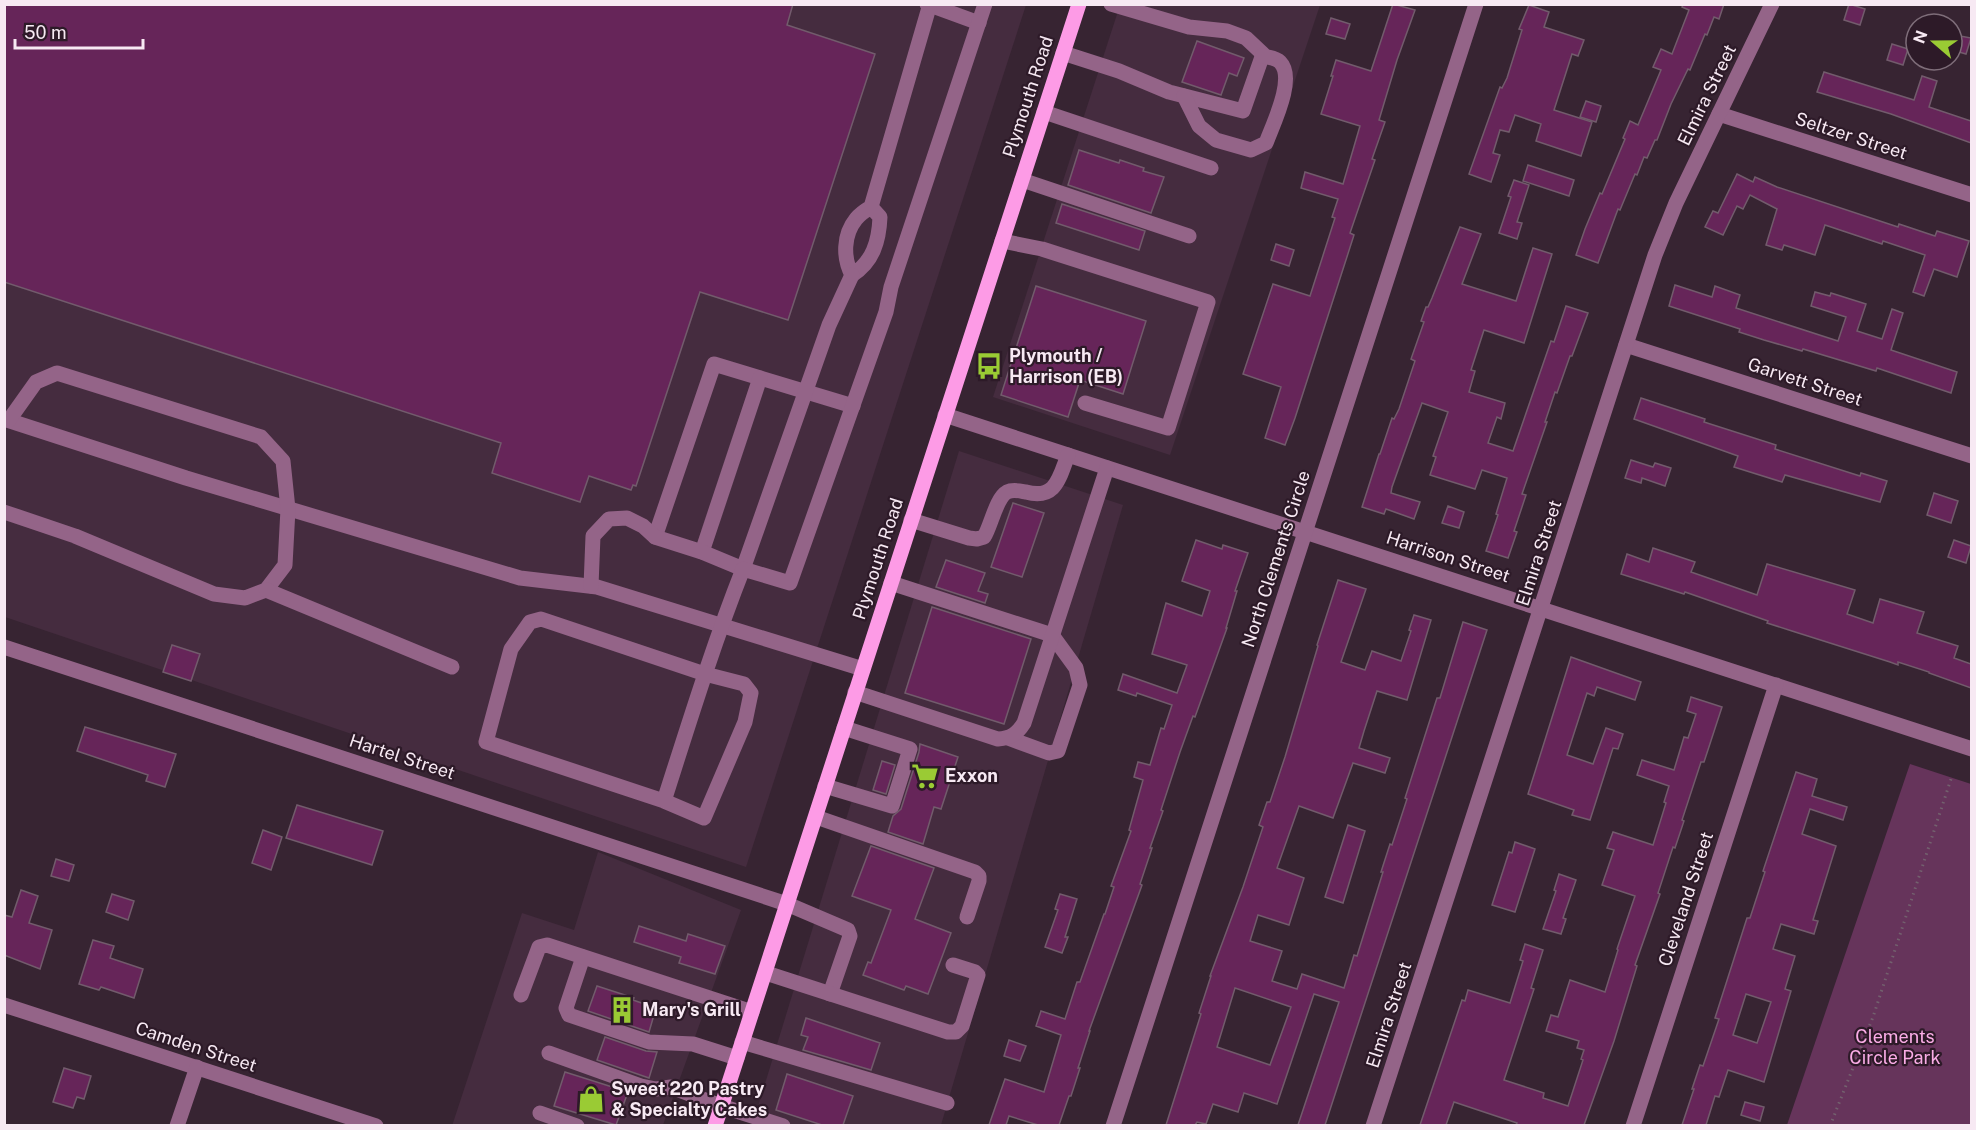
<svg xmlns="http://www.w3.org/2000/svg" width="1976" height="1130" font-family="'Public Sans',sans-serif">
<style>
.built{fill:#452c3f}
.green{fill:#66345b}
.building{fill:#662559;stroke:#725b6c;stroke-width:1.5;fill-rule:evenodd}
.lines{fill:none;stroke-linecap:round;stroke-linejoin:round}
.path{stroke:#73616e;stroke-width:3;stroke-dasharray:1.5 4.5;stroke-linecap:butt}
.minor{stroke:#946488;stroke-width:15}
.major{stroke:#fd9be6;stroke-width:15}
.labels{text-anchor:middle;stroke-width:4.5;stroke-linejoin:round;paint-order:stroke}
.street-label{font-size:18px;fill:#f7e9f3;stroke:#2d1a28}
.poi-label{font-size:18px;font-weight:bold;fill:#f7e9f3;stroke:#2d1a28;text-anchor:start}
.park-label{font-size:18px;fill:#faace6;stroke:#2d1a28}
</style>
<rect width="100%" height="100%" fill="#372432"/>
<g class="built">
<path d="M5,5H1026L746,867L5,617Z"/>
<path d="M1120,5H1320L1170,455L993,397Z"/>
<path d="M959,451L1123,505L941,1125L752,1126Z"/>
<path d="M598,852L741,910L663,1125L452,1126L522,913L574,930Z"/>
</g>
<path class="green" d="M1910,764L1971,784V1125H1787Z"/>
<g class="building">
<path d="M4,4H793L787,25L875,54L788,320L700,292L636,486L633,485L631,490L589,476L580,502L492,473L501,443L4,282Z"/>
<path d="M1393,4L1415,10L1397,60L1379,120L1385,122L1372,159L1375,160L1350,233L1354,235L1295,418L1285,445L1265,438L1281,387L1243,374L1273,284L1310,296L1335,218L1332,217L1338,199L1301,188L1305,172L1343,184L1360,126L1321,114L1333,76H1331L1336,60L1371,71Z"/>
<path d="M1683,4H1724L1719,19L1714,17L1707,35L1705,34L1690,70L1688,69L1671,104L1657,140H1655L1647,158L1644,157L1637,175L1635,174L1620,210L1618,209L1598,263L1576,255L1585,229L1600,193L1602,194L1625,139L1623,138L1630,121L1638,125L1661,70L1653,67L1661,49L1672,54L1689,10L1682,7Z"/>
<path d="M1849,4L1865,9L1860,25L1844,20Z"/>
<path d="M1529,5L1549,12L1544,27L1584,40L1578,56L1572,54L1554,110L1592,122L1581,156L1536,141L1541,124L1515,115L1509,132L1500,130L1493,153L1500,155L1491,182L1469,174L1500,87L1502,88L1507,78L1522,30L1519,29Z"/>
<path d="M1331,18L1350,24L1345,39L1326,34Z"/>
<path d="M1955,35L1971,38L1966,54L1952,50Z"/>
<path d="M1197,41L1244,58L1237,76L1229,73L1221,95L1182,82Z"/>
<path d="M1892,44L1908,49L1903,65L1887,60Z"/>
<path d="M1824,72L1914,100L1922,76L1937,81L1929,107L1971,121V143L1891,114L1817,92Z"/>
<path d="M1586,101L1601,106L1596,122L1580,117Z"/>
<path d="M1079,150L1119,163L1120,160L1144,168L1143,171L1164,177L1151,213L1068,185Z"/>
<path d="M1528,165L1574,180L1569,196L1523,181Z"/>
<path d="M1737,174L1753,182L1755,177L1777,187L1898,227L1899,224L1935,236L1937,231L1969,241L1957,277L1934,269L1924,296L1913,292L1925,255L1883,241L1882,244L1825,225L1815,255L1784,245L1782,250L1766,245L1777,209L1750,195L1743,209L1737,206L1723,235L1705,227L1713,211L1718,213Z"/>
<path d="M1514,180L1529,185L1517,222L1522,223L1517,239L1499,233L1511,197L1508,196Z"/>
<path d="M1062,204L1145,231L1139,250L1056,223Z"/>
<path d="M1460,227L1481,234L1462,284L1516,301L1533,248L1552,254L1524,343L1484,330L1471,370L1475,371L1469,392L1505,403L1501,419L1497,417L1488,443L1513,451L1551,341L1554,342L1566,306L1588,313L1572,356H1570L1557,393L1555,392L1545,422H1547L1522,494L1526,495L1514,531L1517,532L1508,558L1486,551L1498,515L1496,514L1507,478L1482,470L1475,489L1430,475L1436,457L1433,456L1448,412L1422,403L1392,487L1391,493L1420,502L1414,519L1386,509L1384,514L1362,507L1379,454H1380L1392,418L1394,419L1399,409L1415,361L1411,359L1424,322L1421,321L1426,307H1428L1432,298Z"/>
<path d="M1276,244L1294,250L1289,266L1271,260Z"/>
<path d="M1675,285L1712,297L1715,286L1740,295L1736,308L1838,341L1846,317L1811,306L1815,292L1830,296L1831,293L1866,304L1857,331L1882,339L1892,309L1903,313L1891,350L1957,372L1951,393L1877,368L1876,371L1803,349L1802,351L1764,340L1739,332L1740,329L1669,306Z"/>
<path d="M1036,286L1146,321L1123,394L1080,380L1068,417L1001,395Z"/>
<path d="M1641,398L1705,419L1704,422L1776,445L1775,449L1860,476L1861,473L1887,481L1880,502L1785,475L1782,482L1734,467L1738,456L1634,419Z"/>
<path d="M1631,460L1653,467L1655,463L1671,468L1665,486L1642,478L1641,483L1625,478Z"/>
<path d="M1934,493L1958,501L1951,523L1927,515Z"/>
<path d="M1013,503L1044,513L1022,577L991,567Z"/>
<path d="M1448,506L1464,512L1459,528L1442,523Z"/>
<path d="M1196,540L1222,549L1223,545L1248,553L1235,591H1237L1226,628H1227L1195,717L1193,716L1180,752L1161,810L1163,811L1150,848H1152L1140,884L1142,885L1089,1031H1090L1078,1068H1080L1071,1096H1069L1059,1125H1038L1009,1116L1006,1125H989L1005,1079L1044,1092L1061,1035L1036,1026L1041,1011L1065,1019L1077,982H1080L1104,914H1105L1114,887L1111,886L1131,831L1129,830L1143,780L1134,777L1138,762L1150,765L1161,728L1164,729L1172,705L1137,693L1136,696L1118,690L1123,674L1177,693L1187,665L1152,654L1166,603L1202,616L1210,591L1182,581Z"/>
<path d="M1954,540L1971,546L1966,563L1948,557Z"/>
<path d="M1653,548L1695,562L1691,572L1757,595L1767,564L1855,590L1847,614L1873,623L1880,599L1924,612L1917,633L1958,646L1954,658L1971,664V688L1929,673V672L1898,662V665L1890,662L1792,631L1767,623L1768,621L1685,592L1684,594L1621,574L1627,554L1649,562Z"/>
<path d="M946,560L985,573L978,591L988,594L985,603L936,587Z"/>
<path d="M1338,580L1366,589L1341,662L1365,670L1372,651L1401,661L1411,631L1409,630L1414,615L1431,620L1407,700L1377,691L1364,731L1359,748L1390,758L1385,773L1353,763L1333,818L1299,806L1277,868L1304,878L1289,925L1258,915L1250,941L1282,951L1272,981L1297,989L1302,974L1344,988L1354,955L1357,956L1383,872H1381L1390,844L1392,845L1407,799L1405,798L1437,698H1440L1463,622L1487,630L1325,1125H1298L1339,1002L1314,994L1277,1104L1244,1093L1238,1112L1213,1104L1206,1124L1197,1122L1195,1125H1166L1201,1014L1199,1013L1211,976H1210L1243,887L1263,827L1259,825L1267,802H1270L1285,757L1318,646L1317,645ZM1235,988L1291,1007L1270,1065L1217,1047Z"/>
<path d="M932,607L1031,639L1004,724L905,693Z"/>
<path d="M172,645L200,654L191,681L163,672Z"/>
<path d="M1571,657L1641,682L1635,700L1597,687L1594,696L1587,693L1567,755L1593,764L1606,728L1623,734L1618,749L1613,748L1590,820L1572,815L1574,810L1528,794Z"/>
<path d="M1691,697L1722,707L1704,762H1701L1682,820L1684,821L1675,848L1673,847L1658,893L1660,894L1635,965L1637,966L1614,1041L1584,1125H1516L1517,1123L1454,1102L1446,1125H1420L1462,1000L1465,1001L1468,990L1510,1003L1523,961L1520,960L1525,944L1543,950L1531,988L1534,989L1504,1080L1544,1093L1543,1098L1568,1106L1583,1060L1581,1059L1584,1050L1577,1048L1579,1041L1546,1031L1551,1015L1558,1017L1570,980L1605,992L1618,950L1617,949L1635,896L1602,885L1614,850L1607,848L1613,832L1653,845L1666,803L1664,802L1669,786L1637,775L1642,760L1674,770L1684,737L1688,738L1696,714L1687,711Z"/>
<path d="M85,727L176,754L165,787L146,781L148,775L77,751Z"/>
<path d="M920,744L958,757L941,809L934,807L923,844L888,832L893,816L901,809L919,752Z"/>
<path d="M882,761L895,765L886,794L873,790Z"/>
<path d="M1796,772L1817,779L1812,796L1847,807L1843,820L1810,809L1802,834L1836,846L1813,920L1818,921L1814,934L1781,924L1773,949L1795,956L1785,989L1791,991L1764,1082L1728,1070L1719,1097L1715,1096L1706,1125H1682L1694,1089H1692L1700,1065L1703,1066L1719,1019L1715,1018L1747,918H1750L1765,872L1763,871ZM1746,994L1771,1002L1757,1043L1733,1035Z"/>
<path d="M297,805L383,831L372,865L286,838Z"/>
<path d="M1348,825L1365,831L1343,903L1325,897Z"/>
<path d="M263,830L282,837L271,870L252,863Z"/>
<path d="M1515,842L1535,849L1515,912L1492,905L1509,852L1512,853Z"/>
<path d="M871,846L934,868L915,919L951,933L928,994L906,986L904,990L863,975L868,962L871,963L891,910L852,896Z"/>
<path d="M56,859L74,865L69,881L51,876Z"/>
<path d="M1559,874L1576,880L1563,918L1566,919L1561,934L1543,929L1556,891L1554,890Z"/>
<path d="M21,890L38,896L29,923L52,930L40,969L4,955V915L12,917Z"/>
<path d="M112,894L134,901L128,920L106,912Z"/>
<path d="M1060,894L1077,899L1065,937H1068L1062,953L1045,947L1058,910L1055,909Z"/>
<path d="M639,926L686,941L688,934L725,946L715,974L679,963L681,957L634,942Z"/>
<path d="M93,940L114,946L110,958L143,969L134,998L101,987L99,990L79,984Z"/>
<path d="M597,986L634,998L633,1000L656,1008L649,1032L588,1011Z"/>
<path d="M806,1018L880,1043L871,1070L803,1050L808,1037L801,1035Z"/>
<path d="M605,1037L646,1051L657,1052L649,1078L597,1060Z"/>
<path d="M1009,1040L1026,1046L1020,1061L1004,1056Z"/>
<path d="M64,1068L91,1076L84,1099L77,1097L73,1108L53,1102Z"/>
<path d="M565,1072L628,1092L616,1125L554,1106Z"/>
<path d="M787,1074L853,1096L843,1125H822L776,1110Z"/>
<path d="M1745,1102L1764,1107L1760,1121L1741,1115Z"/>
</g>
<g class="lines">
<path class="path" d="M1830,1126L1873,1017L1952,776"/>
<g class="minor">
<path d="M927,4L979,23"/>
<path d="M1063,53L1119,71L1169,92L1243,111L1263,54L1246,38L1227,31L1189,27L1111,4"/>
<path d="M1184,96L1199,126L1216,140L1251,150L1266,143C1273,124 1296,78 1280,62C1276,58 1268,57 1262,56"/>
<path d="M1044,112L1211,168"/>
<path d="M1719,114L1972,195"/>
<path d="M1022,180L1189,236"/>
<path d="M871,207L880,217C879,241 873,262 852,275C843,258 843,235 856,219C860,214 866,210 871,207L930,4"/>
<path d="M1002,241L1042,249L1208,302L1168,428L1085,403"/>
<path d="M1626,345L1972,456"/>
<path d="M945,415L1972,749"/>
<path d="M4,419L186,478L520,578L597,587L863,669"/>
<path d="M4,512L75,536L214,594L245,598L266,590L285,565L288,509L283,461L261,437L57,373L36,382L9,420"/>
<path d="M911,520L969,538L977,539L984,537C991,526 996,498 1007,492C1013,489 1020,491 1026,492C1056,500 1059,478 1068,455"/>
<path d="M655,537L714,364L853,406"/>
<path d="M702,552L760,378"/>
<path d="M891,583L1052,635L1076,668L1080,685L1058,751L1049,753L1008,738"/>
<path d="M591,586L593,536L609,519L627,518L643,526L655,537L702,552L743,569L829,325L852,275"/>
<path d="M266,590L452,667"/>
<path d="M4,647L787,904L848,930L850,936L830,994"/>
<path d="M855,692L998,739C1011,738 1017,734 1024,723L1107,468"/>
<path d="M825,786L892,806L910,749L844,728"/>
<path d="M664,801L704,818L745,722L751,693L744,684L705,674L541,619L530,622L511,649L486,742L664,801C689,723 713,645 743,569L790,583L886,312L891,287L985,4"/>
<path d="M816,817L975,872L979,876V881L967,917"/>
<path d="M583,957L566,1008L569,1015L649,1042L693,1044L737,1058"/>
<path d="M766,973L948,1032H956L962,1026L978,975L975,972L953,965"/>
<path d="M521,995L539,947L547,945L752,1012"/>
<path d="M4,1005L376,1126"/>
<path d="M742,1042L947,1103"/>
<path d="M549,1053L641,1086L656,1089L671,1087L721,1106L783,1126"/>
<path d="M540,1113L577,1126"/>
<path d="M177,1126L197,1067"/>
<path d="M1113,1126L1476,4"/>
<path d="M1373,1126L1655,255L1676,203L1772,4"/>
<path d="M1633,1126L1776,685"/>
</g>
<path class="major" d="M715,1126L1079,4"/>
</g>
<defs>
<symbol id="bus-bare" viewBox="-9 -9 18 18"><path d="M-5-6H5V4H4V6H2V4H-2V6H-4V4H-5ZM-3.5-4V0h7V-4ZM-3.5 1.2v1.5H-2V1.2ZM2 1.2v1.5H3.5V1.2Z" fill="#9acb34" stroke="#2d1a28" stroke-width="2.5" paint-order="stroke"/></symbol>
<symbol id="supermarket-bare" viewBox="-9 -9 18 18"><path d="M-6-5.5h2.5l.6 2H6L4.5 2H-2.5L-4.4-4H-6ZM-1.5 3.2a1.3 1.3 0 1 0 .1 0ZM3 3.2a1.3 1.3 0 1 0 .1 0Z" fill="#9acb34" stroke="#2d1a28" stroke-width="2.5" paint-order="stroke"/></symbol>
<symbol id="building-bare" viewBox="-9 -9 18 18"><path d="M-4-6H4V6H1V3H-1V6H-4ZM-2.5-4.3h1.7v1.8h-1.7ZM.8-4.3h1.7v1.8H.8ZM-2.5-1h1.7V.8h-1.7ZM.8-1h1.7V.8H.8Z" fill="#9acb34" stroke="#2d1a28" stroke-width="2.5" paint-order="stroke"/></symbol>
<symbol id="shop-bare" viewBox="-9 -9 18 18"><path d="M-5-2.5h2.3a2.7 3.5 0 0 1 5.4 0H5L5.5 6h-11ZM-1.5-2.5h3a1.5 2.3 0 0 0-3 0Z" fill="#9acb34" stroke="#2d1a28" stroke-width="2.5" paint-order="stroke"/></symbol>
</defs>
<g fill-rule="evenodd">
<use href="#bus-bare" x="970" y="347" width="38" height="38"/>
<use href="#supermarket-bare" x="906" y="757" width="38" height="38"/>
<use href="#building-bare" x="603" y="991" width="38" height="38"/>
<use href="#shop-bare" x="572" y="1080" width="38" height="38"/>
</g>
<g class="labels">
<g class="street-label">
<text transform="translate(1707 95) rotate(-64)" y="6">Elmira Street</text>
<text transform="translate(1028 97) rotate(-72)" y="6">Plymouth Road</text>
<text transform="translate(1851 136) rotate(18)" y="6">Seltzer Street</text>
<text transform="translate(1805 382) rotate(18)" y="6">Garvett Street</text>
<text transform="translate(1539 553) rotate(-72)" y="6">Elmira Street</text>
<text transform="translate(1448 557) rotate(18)" y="6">Harrison Street</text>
<text transform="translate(878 559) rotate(-72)" y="6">Plymouth Road</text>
<text transform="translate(1276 559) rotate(-72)" y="6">North Clements Circle</text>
<text transform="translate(402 757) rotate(18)" y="6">Hartel Street</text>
<text transform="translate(1686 899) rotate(-72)" y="6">Cleveland Street</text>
<text transform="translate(1389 1015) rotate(-72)" y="6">Elmira Street</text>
<text transform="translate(196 1047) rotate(18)" y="6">Camden Street</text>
</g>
<g class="poi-label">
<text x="1009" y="362">Plymouth /<tspan x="1009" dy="21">Harrison (EB)</tspan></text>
<text x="945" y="782">Exxon</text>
<text x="642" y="1016">Mary's Grill</text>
<text x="611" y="1095">Sweet 220 Pastry<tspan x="611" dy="21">&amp; Specialty Cakes</tspan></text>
</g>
<g class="park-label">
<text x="1895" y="1043">Clements<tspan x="1895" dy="21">Circle Park</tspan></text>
</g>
</g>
<rect width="1976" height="1130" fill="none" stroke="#f7e9f3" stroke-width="12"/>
<g transform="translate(1934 42) rotate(290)"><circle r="28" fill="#2d1a28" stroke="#7e6d79" stroke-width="1.5"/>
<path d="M0-4.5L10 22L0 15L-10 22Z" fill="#9acb34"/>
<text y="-9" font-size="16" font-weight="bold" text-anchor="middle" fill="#f7e9f3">N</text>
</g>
<path d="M15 39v9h128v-9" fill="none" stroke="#f7e9f3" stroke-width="3"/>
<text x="24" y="39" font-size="18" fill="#f7e9f3" stroke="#2d1a28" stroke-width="4.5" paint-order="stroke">50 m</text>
</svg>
